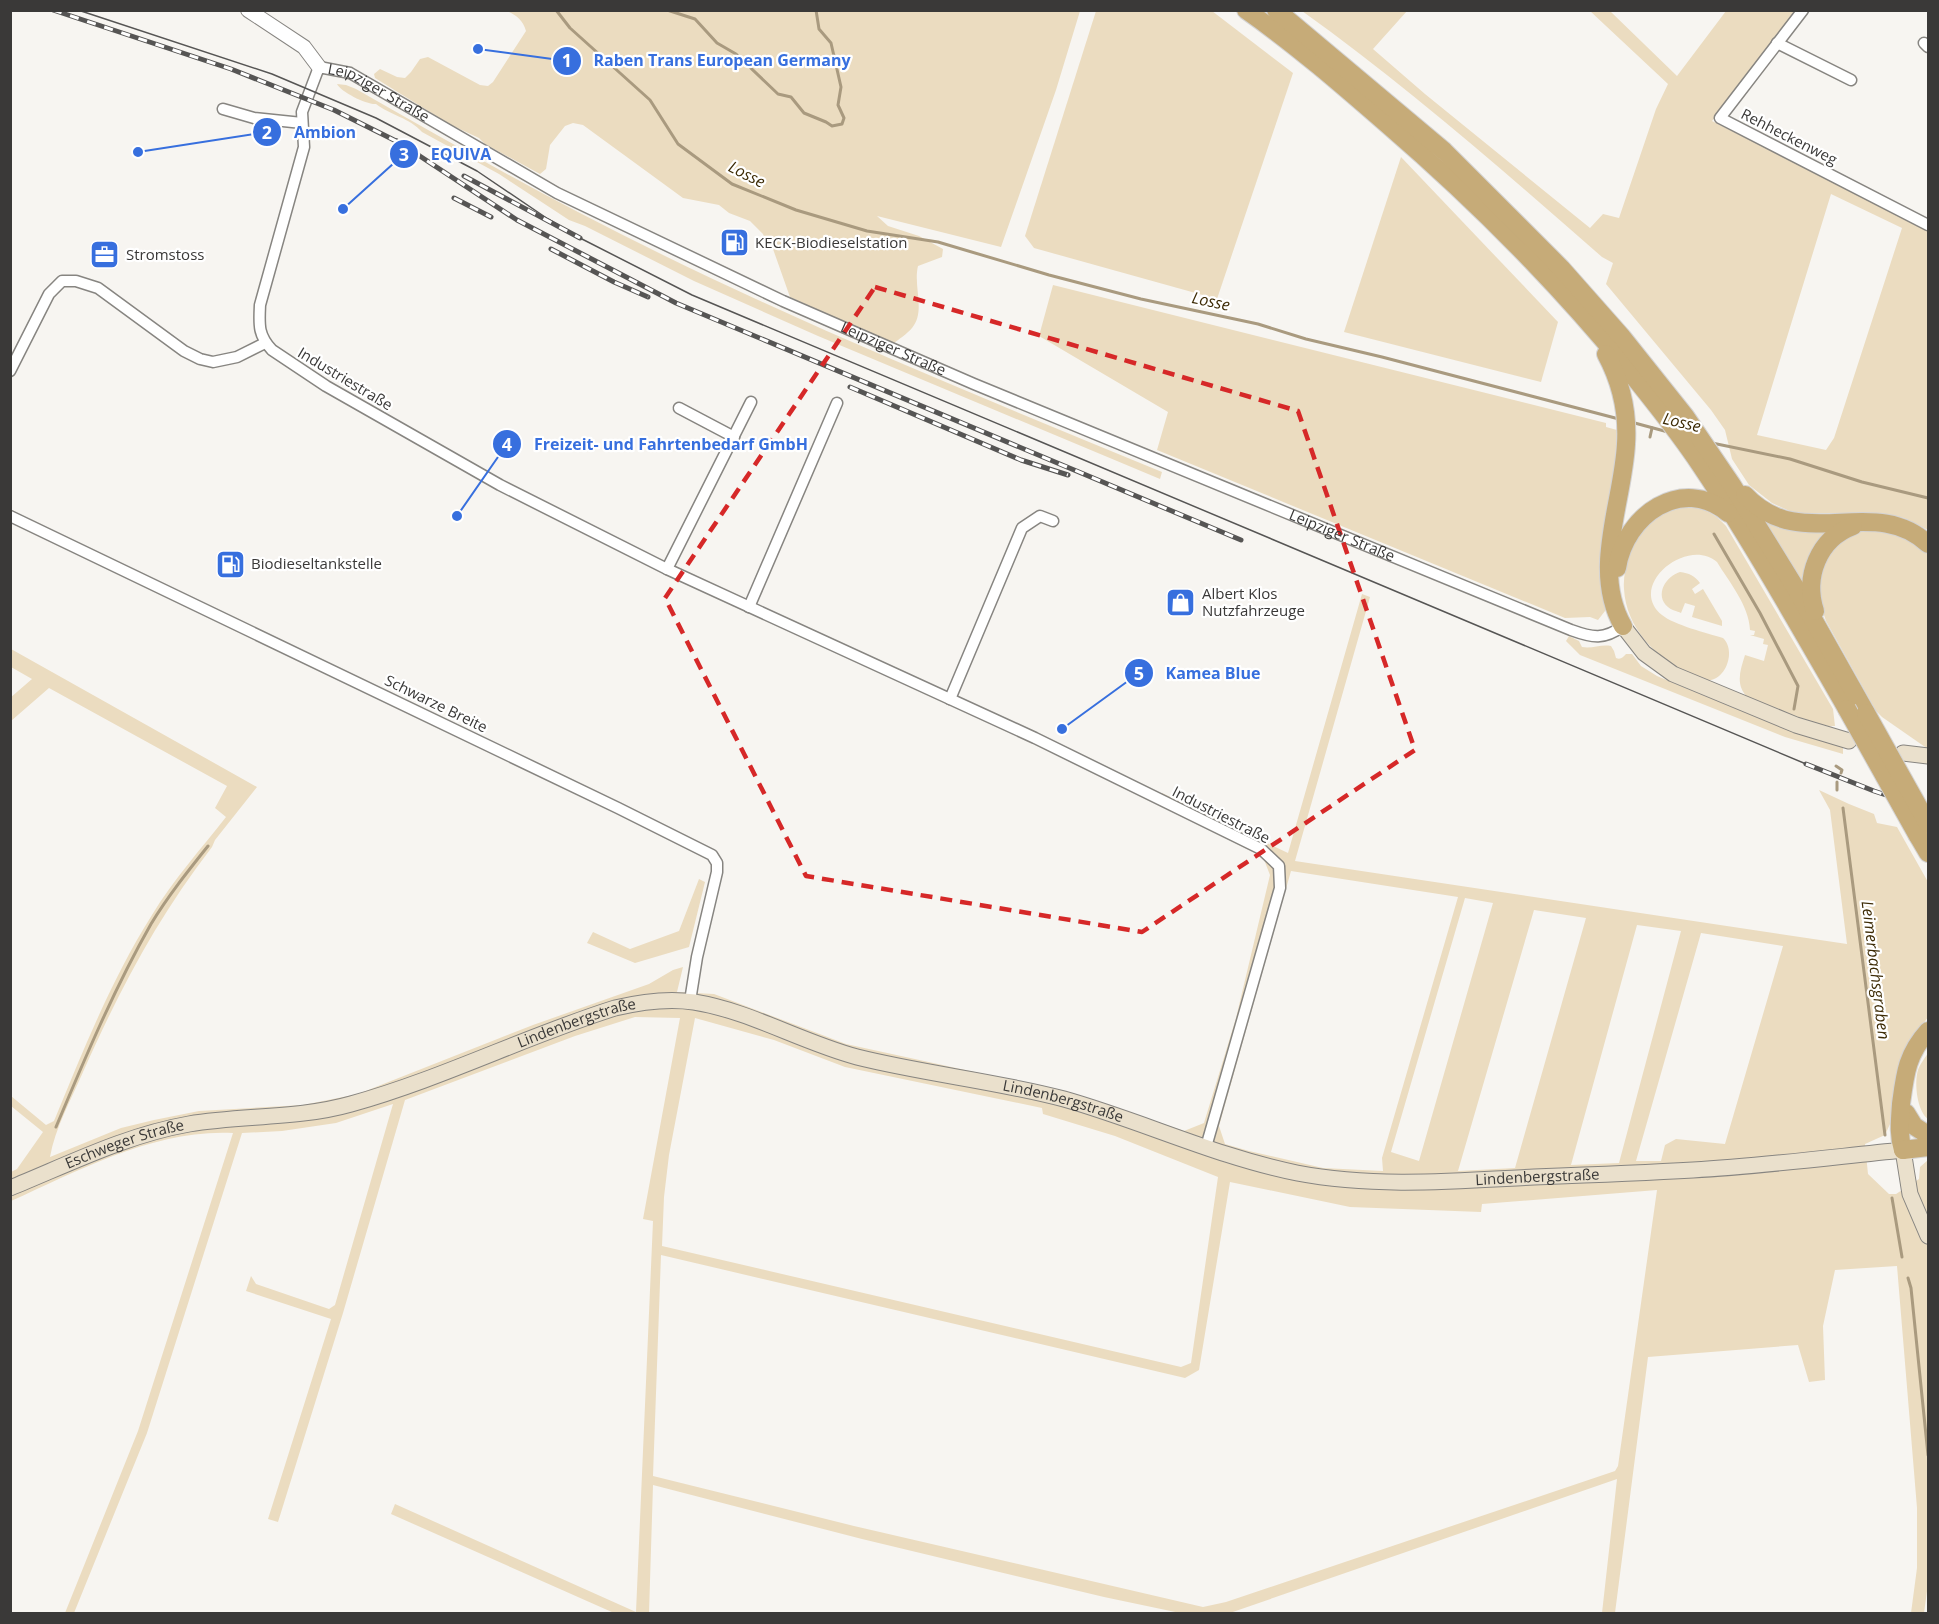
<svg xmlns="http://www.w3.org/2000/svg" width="1939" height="1624" font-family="'Open Sans',sans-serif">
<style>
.green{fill:#ebdcc0;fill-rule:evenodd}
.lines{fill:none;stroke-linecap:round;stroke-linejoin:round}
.stream{stroke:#a99a7f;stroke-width:3}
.minor-casing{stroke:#878581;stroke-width:13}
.tertiary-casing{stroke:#878581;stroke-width:16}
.secondary-casing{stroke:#878581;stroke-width:17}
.trunk-casing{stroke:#d4d3d3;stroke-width:20}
.minor{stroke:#fff;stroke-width:10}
.tertiary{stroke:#fff;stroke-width:14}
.secondary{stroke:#eae0cc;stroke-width:15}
.trunk{stroke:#c6ab78;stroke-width:18}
.tram{stroke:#565554;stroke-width:1.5}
.rail-casing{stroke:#565554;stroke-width:5}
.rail{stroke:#fff;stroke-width:3;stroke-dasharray:9;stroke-linecap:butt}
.trunk-bridge-casing{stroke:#d4d3d3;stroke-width:20;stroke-linecap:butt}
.trunk-bridge{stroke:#c6ab78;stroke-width:18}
.marked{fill:none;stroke:#d62828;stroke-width:4.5;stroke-dasharray:12 8;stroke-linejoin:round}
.labels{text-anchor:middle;stroke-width:4.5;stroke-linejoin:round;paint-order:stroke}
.street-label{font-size:15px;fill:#3a3938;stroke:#fff}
.poi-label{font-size:15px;fill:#3a3938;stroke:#fff;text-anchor:start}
.water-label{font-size:16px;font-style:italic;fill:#3c2a04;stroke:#fff}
.leader{fill:none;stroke:#376fde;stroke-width:2}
.callout-dot{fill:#376fde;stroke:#fff;stroke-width:2}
.mark-label{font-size:18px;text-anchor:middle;font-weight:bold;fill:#fff}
.callout-label{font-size:16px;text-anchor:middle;font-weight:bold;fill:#376fde;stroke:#fff;stroke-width:4.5;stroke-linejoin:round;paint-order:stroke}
</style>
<rect width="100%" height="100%" fill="#f7f5f1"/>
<g class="green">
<path d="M507,11H1080L1056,90L1001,247L877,216L888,226L919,236L943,249L942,257L918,266C913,287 926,311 912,328C907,334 899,339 893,344L790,297L773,249L765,241L763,234L750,221L729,213L719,205L683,198L583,125L573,123L565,126L550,145L546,169L540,174L485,144L479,138L451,125L375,78L374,74L380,69L397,77L405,78L411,72L420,59L428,57L480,85L488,86L493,82L526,31C523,20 516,15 507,11Z"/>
<path d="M1096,11H1212L1293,73L1217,299L1034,248L1025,236Z"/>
<path d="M1302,11H1407L1373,49L1425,94L1590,228L1603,214L1619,218L1656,109L1668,84L1590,11H1610L1677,76L1726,11H1796L1712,121L1928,230V530L1904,518L1880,513H1794L1772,503L1749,485L1732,459L1725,430L1711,410L1606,284L1613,263L1602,257C1505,172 1407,86 1302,11ZM1831,194L1902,228L1834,438L1826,450L1757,435Z"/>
<path d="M337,84L346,85L356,89C430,131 503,173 578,212C767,311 966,391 1162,472L1160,479L818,336L694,281L585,226L569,220L499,174L422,132C410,118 390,115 376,104C367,105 341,92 337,84Z"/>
<path d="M1401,157L1558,322L1541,382L1344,332Z"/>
<path d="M1053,285L1606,423V427L1617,430L1615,463L1603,535L1605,611L1598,620L1590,617L1565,618L1157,450L1168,412L1039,336Z"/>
<path d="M1687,507C1705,508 1714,513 1726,526L1833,709L1835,726C1812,728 1771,707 1748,698C1735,685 1740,671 1745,655L1764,661L1768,645L1763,644L1764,639L1750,635H1754L1755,631L1750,630C1749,605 1729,582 1717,562C1687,536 1626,586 1662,615C1674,625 1707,633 1723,638C1737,651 1725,684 1704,680C1700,679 1695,676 1691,674C1657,660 1626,628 1624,589C1623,578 1626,567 1628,557C1634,529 1659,511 1687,507Z"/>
<path d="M1758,510L1836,533L1808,593Z"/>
<path d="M1885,528L1925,550L1928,555V749L1882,717L1876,711L1826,621L1819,600L1817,587L1825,560L1832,549L1856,531Z"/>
<path d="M1680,572C1689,573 1695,576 1700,583L1692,589L1695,594L1703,589L1722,621V626L1692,617L1695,606L1685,603L1681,613C1677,611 1671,610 1668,607C1654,595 1666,576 1680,572Z"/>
<path d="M1362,594L1370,597L1295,861L1847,944L1830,810L1819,790L1849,804L1874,814L1877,823L1897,827L1928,882V1017L1916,1034L1893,1094L1890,1124L1885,1135L1865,1144L1868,1174L1889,1194H1896L1919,1179L1920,1167L1928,1160V1584L1924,1613H1911L1917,1568V1508L1897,1266L1835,1270L1823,1326L1825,1380L1809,1382L1798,1345L1648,1357L1615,1613H1602L1617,1479L1227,1614L1180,1613L1104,1597L862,1539L653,1485L649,1613H614L391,1514L395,1504L636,1612L653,1221L643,1219L680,1018L635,1017L575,1036L405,1100L343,1313L278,1522L268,1519L331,1319L246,1291L251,1276L256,1284L329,1309L335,1305L393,1104L336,1123L282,1131L242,1133L147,1433L74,1613H65L138,1431L233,1133C155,1129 80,1170 11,1201V1172L17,1169L43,1132L11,1106V1096L46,1125L54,1121C83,1051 111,980 152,915C173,880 201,849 226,817L215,808L227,786L49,688L11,721L10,698L32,679L11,667V649L257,787L215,840L212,847C157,918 119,991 83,1072C71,1100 55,1128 50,1157L121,1128L154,1120L199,1111L303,1105L358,1094L533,1025L649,984L673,970L683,967L677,992L714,994L846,1044L1052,1089L1109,1105L1184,1131L1204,1123L1236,1018L1270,875L1263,857L1158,804L1162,793L1288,853ZM1291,871L1458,897L1382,1158L1383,1171L1323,1168L1249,1151L1225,1144L1219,1126ZM1465,898L1493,903L1419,1161L1391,1152ZM1534,910L1586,918L1515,1168L1458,1171ZM1637,925L1681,931L1619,1163L1571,1165ZM1701,933L1783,946L1725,1144L1676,1139L1665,1145L1661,1161H1636ZM695,1018L774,1040L845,1067L1042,1108L1043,1114L1115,1136L1218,1177L1191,1363L1181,1367L662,1246L664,1197L669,1155ZM1230,1182L1350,1207L1481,1212L1482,1204L1657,1190L1618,1466L1615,1471L1226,1602L1203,1607L854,1526L653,1476L661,1255L1185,1378L1199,1370Z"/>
<path d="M1569,636L1579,641L1582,647C1592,649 1601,644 1611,646L1614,651L1616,658C1621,660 1623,657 1626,654H1632L1641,666L1657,676L1773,724L1843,747V754L1785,737L1580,655L1566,641Z"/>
<path d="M699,879L705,882L689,947L635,963L587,943L593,932L630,949L679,931Z"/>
<path d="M1928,1053V1119C1917,1111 1914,1083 1918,1070C1920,1064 1925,1058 1928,1053Z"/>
</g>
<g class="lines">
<g class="stream">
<path d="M556,10L570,28L650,100L678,144L732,184L796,210L867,231L938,242L1049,275L1141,299L1258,324L1306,339L1382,357L1619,419"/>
<path d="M667,10L695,19L717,43L736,54L778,94L791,97L804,113L826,122L832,126L842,124L844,118L838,105L841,87L831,43L819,29L816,10"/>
<path d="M1631,422L1668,432"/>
<path d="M1650,437L1652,428"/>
<path d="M1712,443L1790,459L1862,482L1928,498"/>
<path d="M1714,534L1760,613L1798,686L1794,709"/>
<path d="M1836,766L1842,770L1841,773"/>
<path d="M1837,782V790"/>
<path d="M1843,808L1885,1135"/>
<path d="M56,1127C85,1058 114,989 151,924C168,896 188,871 208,846"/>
<path d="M1892,1198L1902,1257"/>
<path d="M1908,1278L1911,1288L1928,1455"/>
</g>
<defs>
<g id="minor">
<path d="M1803,10L1720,118L1928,225"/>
<path d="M1777,43L1851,80"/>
<path d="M1924,43L1928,47"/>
<path d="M223,109L254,118L302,123"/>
<path d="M10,371L49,294L62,281H76L98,288L184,351L200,359L213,362L237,357L265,343"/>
<path d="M679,408L734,437"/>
<path d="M10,516L618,808L712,855L717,863V872L697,957L690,1001"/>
<path d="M667,569L751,402"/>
<path d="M749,607L837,403"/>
<path d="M950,699L1022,528L1040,516L1053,521"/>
<path id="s1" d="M1206,1147L1280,888L1279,866L1261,849L1035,738L667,569L500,485L326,386L272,350C258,335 259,325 260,305L304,147L302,112L319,67L350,73L557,193L783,301L974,384L1571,630C1593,638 1604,640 1623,626"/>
</g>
<path id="tertiary" d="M248,10L304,47L319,67"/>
<g id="secondary">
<path d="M1623,626L1644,653L1673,674L1796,725L1849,741"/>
<path d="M1903,753L1928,756"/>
<path id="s2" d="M10,1188C69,1164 126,1135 189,1124C243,1115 298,1119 351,1104C441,1079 526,1036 615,1008C640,1002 668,998 694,1002C750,1011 801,1042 857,1057C925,1074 996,1081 1064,1099C1142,1121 1217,1157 1297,1173C1375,1188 1455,1181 1534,1177C1587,1175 1640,1173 1693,1170C1763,1166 1833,1157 1903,1150L1910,1194L1928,1236"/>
</g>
<g id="trunk">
<path d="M1246,10C1296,45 1342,85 1388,125C1475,200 1554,279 1627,368C1650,397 1674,426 1695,457C1750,538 1798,624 1847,709"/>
<path d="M1276,10L1444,151L1561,268L1622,337L1685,416L1732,485L1795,587L1866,713"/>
<path d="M1606,354C1621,382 1628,413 1626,444C1623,503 1591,570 1623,626"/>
<path d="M1745,495C1801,555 1874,493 1928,544"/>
<path d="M1617,568C1625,515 1682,475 1728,513"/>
<path d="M1815,611C1804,577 1818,539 1853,526"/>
<path d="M1918,836L1928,853"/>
<path d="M1906,1113L1914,1126L1928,1135"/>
<path d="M1903,1150C1898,1134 1900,1120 1901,1104C1905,1074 1907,1054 1928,1031"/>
<path d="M1903,1150L1928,1147"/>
</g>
</defs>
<use href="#minor" class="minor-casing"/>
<use href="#tertiary" class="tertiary-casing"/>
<use href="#secondary" class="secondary-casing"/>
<use href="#trunk" class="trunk-casing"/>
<use href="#minor" class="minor"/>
<use href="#tertiary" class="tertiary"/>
<use href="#secondary" class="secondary"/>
<use href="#trunk" class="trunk"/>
<path class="tram" d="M78,10L272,74L376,118L477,171L548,219L580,238L692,295L1806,764"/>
<defs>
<g id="rail">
<path d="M53,10L231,69L334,110L402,144"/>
<path d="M397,141L517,220L676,303L1241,540"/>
<path d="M464,176L580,238"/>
<path d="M454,198L491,217"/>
<path d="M551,249L614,282L648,297"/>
<path d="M850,387L1021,460L1068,475"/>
<path d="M1806,764L1874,791L1928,809"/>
</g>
</defs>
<use href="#rail" class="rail-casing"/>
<use href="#rail" class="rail"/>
<defs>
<g id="trunk-bridge">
<path d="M1847,709L1918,836"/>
<path d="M1866,713L1928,824"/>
</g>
</defs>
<use href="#trunk-bridge" class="trunk-bridge-casing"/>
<use href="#trunk-bridge" class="trunk-bridge"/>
</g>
<path class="marked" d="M875,287L1298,411L1415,750L1142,932L806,876L665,598Z"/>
<defs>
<symbol id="fuel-square" viewBox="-11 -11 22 22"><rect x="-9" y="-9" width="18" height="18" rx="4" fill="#376fde" stroke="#fff"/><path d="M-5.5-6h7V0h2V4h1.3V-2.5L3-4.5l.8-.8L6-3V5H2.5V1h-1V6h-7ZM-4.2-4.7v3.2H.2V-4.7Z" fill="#fff"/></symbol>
<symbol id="office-square" viewBox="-11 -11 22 22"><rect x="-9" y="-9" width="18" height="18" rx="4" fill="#376fde" stroke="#fff"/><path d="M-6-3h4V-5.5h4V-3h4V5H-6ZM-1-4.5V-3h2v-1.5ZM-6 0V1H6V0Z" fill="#fff"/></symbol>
<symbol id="shop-square" viewBox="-11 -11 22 22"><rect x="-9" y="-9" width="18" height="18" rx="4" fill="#376fde" stroke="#fff"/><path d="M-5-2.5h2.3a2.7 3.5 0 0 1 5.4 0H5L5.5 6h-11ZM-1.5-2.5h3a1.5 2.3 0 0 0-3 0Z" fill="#fff"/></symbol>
</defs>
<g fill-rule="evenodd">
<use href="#fuel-square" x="718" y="226" width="33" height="33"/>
<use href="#office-square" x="88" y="238" width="33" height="33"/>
<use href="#fuel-square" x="214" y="548" width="33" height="33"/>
<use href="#shop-square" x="1164" y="586" width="33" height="33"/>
</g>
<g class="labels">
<g class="street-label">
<text dy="5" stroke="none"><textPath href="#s1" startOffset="1786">Leipziger Straße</textPath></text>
<text transform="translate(1789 137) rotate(27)" y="5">Rehheckenweg</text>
<text dy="5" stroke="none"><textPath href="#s1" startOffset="2362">Leipziger Straße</textPath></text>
<text transform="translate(345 379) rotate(31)" y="5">Industriestraße</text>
<text dy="5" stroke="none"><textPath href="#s1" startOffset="2848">Leipziger Straße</textPath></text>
<text transform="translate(436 704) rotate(26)" y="5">Schwarze Breite</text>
<text transform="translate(1221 815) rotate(27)" y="5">Industriestraße</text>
<text dy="5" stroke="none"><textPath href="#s2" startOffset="594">Lindenbergstraße</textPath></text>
<text dy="5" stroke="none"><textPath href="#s2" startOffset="1098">Lindenbergstraße</textPath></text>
<text dy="5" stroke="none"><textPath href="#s2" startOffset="123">Eschweger Straße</textPath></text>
<text dy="5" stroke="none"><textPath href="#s2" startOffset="1584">Lindenbergstraße</textPath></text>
</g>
<g class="poi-label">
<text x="755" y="248">KECK-Biodieselstation</text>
<text x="126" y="260">Stromstoss</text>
<text x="251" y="569">Biodieseltankstelle</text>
<text x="1202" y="599">Albert Klos<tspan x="1202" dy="17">Nutzfahrzeuge</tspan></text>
</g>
<g class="water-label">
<text transform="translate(747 174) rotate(27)" y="6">Losse</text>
<text transform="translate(1211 301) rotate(12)" y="6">Losse</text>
<text transform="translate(1682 422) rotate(13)" y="6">Losse</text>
<text transform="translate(1876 970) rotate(83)" y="6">Leimerbachsgraben</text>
</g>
</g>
<path class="leader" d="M478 49L567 61M138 152L267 132M343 209L404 154M457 516L507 444M1062 729L1139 673"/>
<g class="callout-dot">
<circle cx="478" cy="49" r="6"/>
<circle cx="138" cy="152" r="6"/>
<circle cx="343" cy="209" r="6"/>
<circle cx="457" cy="516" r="6"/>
<circle cx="1062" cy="729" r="6"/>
<circle cx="567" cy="61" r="15"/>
<circle cx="267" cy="132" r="15"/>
<circle cx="404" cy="154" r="15"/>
<circle cx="507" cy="444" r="15"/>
<circle cx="1139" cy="673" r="15"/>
</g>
<g class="mark-label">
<text x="567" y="67">1</text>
<text x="267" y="139">2</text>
<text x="404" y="161">3</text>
<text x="507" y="451">4</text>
<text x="1139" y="680">5</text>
</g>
<g class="callout-label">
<text x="722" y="66">Raben Trans European Germany</text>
<text x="325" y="138">Ambion</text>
<text x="461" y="160">EQUIVA</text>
<text x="671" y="450">Freizeit- und Fahrtenbedarf GmbH</text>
<text x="1213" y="679">Kamea Blue</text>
</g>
<rect width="1939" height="1624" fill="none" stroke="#3a3938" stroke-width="24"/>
</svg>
